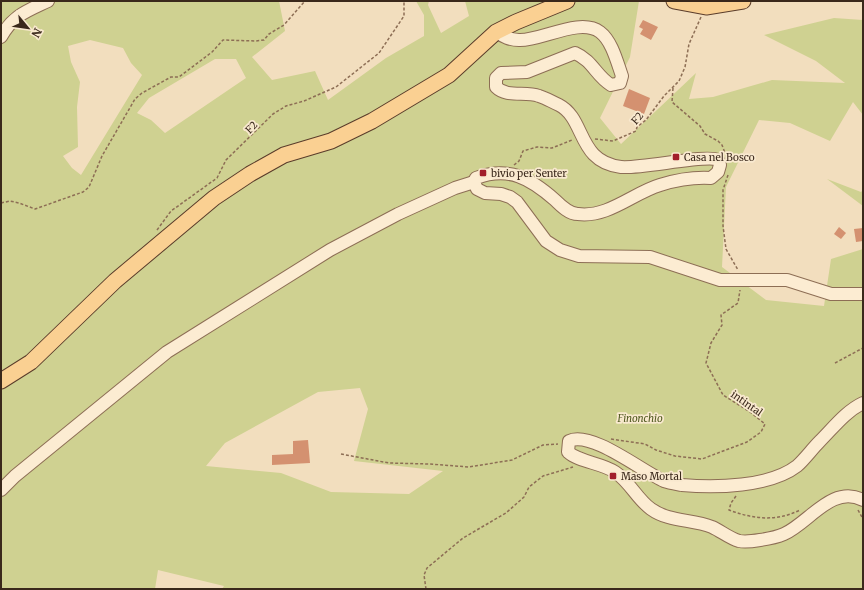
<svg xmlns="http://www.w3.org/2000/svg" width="864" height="590" font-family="Merriweather,serif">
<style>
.green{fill:#cfd191;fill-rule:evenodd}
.building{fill:#d49170}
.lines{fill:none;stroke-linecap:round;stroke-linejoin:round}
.minor-casing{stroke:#8d6e55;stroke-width:14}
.major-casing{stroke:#5a3c2a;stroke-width:17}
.path{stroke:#8d6e55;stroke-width:1.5;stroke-dasharray:3 2;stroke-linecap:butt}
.minor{stroke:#fcecd2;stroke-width:12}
.major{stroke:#fad092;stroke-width:15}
.poi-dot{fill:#a21f2b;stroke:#f9e9cf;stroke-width:1.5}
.labels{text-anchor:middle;stroke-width:3.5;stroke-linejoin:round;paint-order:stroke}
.street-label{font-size:10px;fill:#3a281b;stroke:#f9e9cf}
.poi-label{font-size:10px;fill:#3a281b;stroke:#f9e9cf;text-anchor:start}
.park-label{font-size:10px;font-style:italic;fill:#505920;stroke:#f9e9cf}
</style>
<rect width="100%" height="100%" fill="#f2debe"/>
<g class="green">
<path d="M1,1H279L285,31L252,57L272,80L315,71L328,100L386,58L424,36V15L416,1H429L428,5L441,33L469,16L465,1H639L630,57L600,118L621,144L696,73L689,99L713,97L772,80L845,83L816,61L764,35L834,18L863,20V115L853,102L830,141L790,123L759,120L726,187L722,267L766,300L824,306L831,259L863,249V589H222L224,586L158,570L155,589H1ZM90,40L123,48L131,63L142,75L81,175L72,168L63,156L78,147L77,107L80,82L71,62L68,46ZM215,59H236L246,78L165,133L151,120L137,113L149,98ZM360,388L368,409L354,461L443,471L409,494L331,492L281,473L206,466L225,443L318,392Z"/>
<path d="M827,179L861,192L863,190V206Z"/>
</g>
<g class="building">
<path d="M643,20L658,27L651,40L640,34L643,29L639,27Z"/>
<path d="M629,89L650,98L644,114L623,106Z"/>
<path d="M839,227L846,233L841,239L834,234Z"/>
<path d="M863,228V241L856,242L854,229Z"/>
<path d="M308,440L310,463L272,465V455L293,454V441Z"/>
</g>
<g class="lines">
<defs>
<g id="minor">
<path d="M496,32C504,37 510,40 519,40C541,41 580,17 600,32C612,41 617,62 622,76L620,83L611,85C596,76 593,61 575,53L527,72L501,73L496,78V87C507,98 525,91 539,96C546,98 552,102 559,105C586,119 577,162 621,167C641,169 707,154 718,160L720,165L718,172L711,178C694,177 676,180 660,185C633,193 608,218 578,214C569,214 561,206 555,200C530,178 509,166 476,178L474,182L477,189L485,193L501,194L510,197L517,202L546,241L560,250L579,256L650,257L720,280H787L831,294H863"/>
<path d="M1,37C13,15 27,11 48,1"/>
<path d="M863,403C846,411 833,428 820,441C812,449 805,459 797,466C770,487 715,488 682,485C677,484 670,483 664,481C643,472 591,430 569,441L568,452C579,462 602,463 615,472C630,482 637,499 651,509C669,522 692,519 712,527C721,531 729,538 739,541C744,542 754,541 760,540C767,539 777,537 784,534C809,523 832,484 863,500"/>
<path d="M1,490L15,476L167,352L330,250L398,214L455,188L474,182"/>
</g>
<g id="major">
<path d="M674,1L706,7L743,1"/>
<path d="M1,381L31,362L115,281L214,198L250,174L284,155L331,141L372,121L449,75L496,32L516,22L567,1"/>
</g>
</defs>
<use href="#minor" class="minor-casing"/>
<use href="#major" class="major-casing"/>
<g class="path">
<path d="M673,88L672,102L700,126L705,134L718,141L722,145L725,153"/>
<path d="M595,139L613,141L636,131L637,127L646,120L664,96L679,81L685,67L689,44L701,17"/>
<path d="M514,165L519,161L523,151L537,147L552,148L572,140"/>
<path d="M728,175L723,190V226L726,249L738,270"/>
<path d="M1,203L10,201L19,203L35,209L83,192L89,187L102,156L135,99L142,93L171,77H179L212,52L223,40L256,41L264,40L269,34L284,25L305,1"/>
<path d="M157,230L171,211L217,178L226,160L273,114L286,106L304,101L336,87L379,53L404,16V1"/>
<path d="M835,363L863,348"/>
<path d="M611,439L645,444L656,450L675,456L702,459L747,442L761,432L765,424L750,412L723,395L706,363L711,343L722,325L721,315L738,303L740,290"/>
<path d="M341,454L389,463L430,464L469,467L512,460L543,445L558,444"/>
<path d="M736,496L731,503L729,510C753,519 776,522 800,510"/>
<path d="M858,510L863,519"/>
<path d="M426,589L424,575L427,568L463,538L506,513L524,497L529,487L543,476L573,467"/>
</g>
<use href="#minor" class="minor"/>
<use href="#major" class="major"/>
</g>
<g class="poi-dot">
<rect x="672" y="153" width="8" height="8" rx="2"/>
<rect x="479" y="169" width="8" height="8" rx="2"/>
<rect x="609" y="472" width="8" height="8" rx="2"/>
</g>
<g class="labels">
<g class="street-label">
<text transform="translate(637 118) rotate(-49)" y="4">F2</text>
<text transform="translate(251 127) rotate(-46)" y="4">F2</text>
<text transform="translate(747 403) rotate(35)" y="4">intintal</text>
</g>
<g class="poi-label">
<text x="684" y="161">Casa nel Bosco</text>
<text x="491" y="177">bivio per Senter</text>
<text x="621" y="480">Maso Mortal</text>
</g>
<g class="park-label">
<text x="640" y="422">Finonchio</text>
</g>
</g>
<rect width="864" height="590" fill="none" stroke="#3a281b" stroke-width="4"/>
<g transform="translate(28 28) rotate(119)" stroke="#f9e9cf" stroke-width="3" paint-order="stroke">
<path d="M0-3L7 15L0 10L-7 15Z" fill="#3a281b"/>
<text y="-6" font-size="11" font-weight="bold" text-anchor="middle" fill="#3a281b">N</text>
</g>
</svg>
